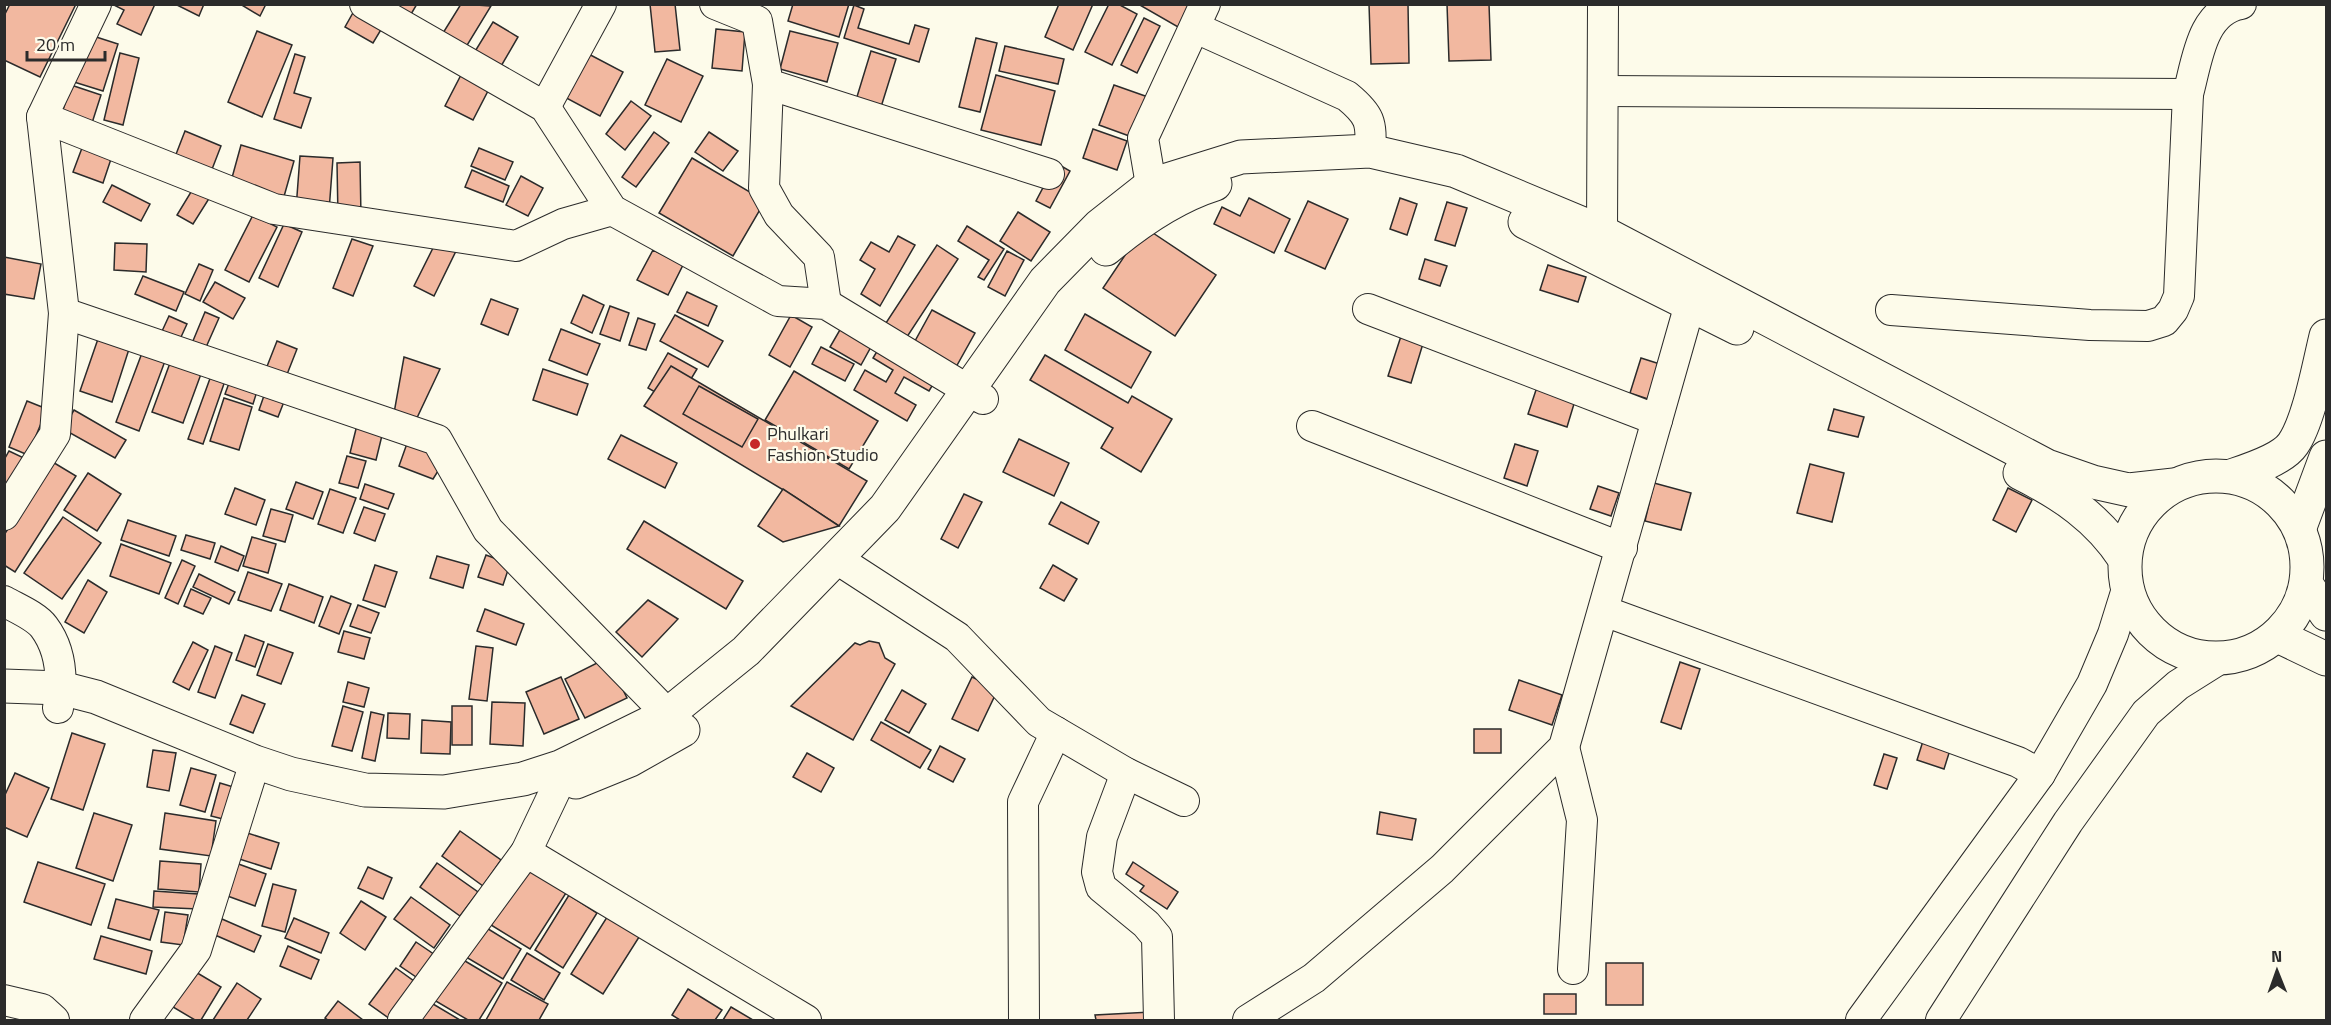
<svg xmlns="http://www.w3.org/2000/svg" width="2331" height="1025" font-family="'Titillium Web',sans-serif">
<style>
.building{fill:#f2b8a0;stroke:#2b2b2b;stroke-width:1.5}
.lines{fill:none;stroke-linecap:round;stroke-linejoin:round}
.minor-casing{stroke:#2b2b2b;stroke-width:32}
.major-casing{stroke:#2b2b2b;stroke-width:35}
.minor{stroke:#fdfbea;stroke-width:30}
.major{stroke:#fdfbea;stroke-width:33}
.poi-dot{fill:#c62828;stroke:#fdfbea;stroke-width:2}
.labels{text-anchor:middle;stroke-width:4.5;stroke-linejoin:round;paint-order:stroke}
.poi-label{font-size:18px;fill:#2b2b2b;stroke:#fdfbea;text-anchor:start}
</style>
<rect width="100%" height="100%" fill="#fdfbea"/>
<g class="building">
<path d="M10,4H76L40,77L4,60V16Z"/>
<path d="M112,4H155L141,35L117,24L124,10Z"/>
<path d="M175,4H204L199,16Z"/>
<path d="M240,4H266L260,16Z"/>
<path d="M381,4H417L407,21Z"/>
<path d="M461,4L491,6L466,47L443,33Z"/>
<path d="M650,4H675L680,50L655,52Z"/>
<path d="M793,4H849L839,37L788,21Z"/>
<path d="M1059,4H1093L1073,50L1045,37Z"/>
<path d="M1109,4H1118L1137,14L1112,65L1085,52Z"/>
<path d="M1138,4H1190L1178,27Z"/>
<path d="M1369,4H1408L1409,63L1371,64Z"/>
<path d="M1447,4H1489L1491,60L1449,61Z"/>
<path d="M854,5L864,9L858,28L909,44L915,25L929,29L919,62L844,38Z"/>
<path d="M354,11L382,28L373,43L345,27Z"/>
<path d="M1144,18L1160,26L1137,73L1121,65Z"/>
<path d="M493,22L518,37L500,68L474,53Z"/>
<path d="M716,29L745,32L742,71L712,68Z"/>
<path d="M257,31L292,45L262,117L228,102Z"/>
<path d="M790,31L838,43L827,82L780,69Z"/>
<path d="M90,35L118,44L103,91L74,82Z"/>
<path d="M976,38L997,43L980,112L959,107Z"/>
<path d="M1005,46L1064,59L1058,84L999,71Z"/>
<path d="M581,50L623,72L600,116L557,93Z"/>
<path d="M871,51L896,59L881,107L856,100Z"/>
<path d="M120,53L139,58L123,125L104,120Z"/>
<path d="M295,54L305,57L294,93L311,98L301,128L274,119Z"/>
<path d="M667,59L703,76L681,122L645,105Z"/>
<path d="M462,73L490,87L473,120L445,106Z"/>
<path d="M996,75L1055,91L1041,145L981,130Z"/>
<path d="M71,85L101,95L92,123L62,113Z"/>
<path d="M1114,85L1148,97L1132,137L1099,125Z"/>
<path d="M631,101L651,116L625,150L606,134Z"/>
<path d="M1093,129L1127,141L1117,170L1083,158Z"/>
<path d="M185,131L221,146L209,177L173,162Z"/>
<path d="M654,132L669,143L636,187L622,177Z"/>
<path d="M709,132L738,151L723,171L695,152Z"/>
<path d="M85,140L114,150L103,183L73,172Z"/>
<path d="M241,145L294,161L283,200L230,185Z"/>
<path d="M479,148L513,162L505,180L471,166Z"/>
<path d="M300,156L333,158L329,211L296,209Z"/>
<path d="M692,158L765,201L733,256L659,213Z"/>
<path d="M360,162L361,217H338L337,163Z"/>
<path d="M1056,163L1070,171L1050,208L1036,201Z"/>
<path d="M472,170L509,186L503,202L465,187Z"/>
<path d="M521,176L543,188L528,216L506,205Z"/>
<path d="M112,185L150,204L141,221L103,202Z"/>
<path d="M194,187L210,197L193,224L177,215Z"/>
<path d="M1249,198L1290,219L1274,253L1214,224L1222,207L1240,216Z"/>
<path d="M1400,198L1417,204L1407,235L1390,229Z"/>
<path d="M1308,201L1348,219L1325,269L1285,251Z"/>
<path d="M1447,202L1467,208L1455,246L1435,240Z"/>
<path d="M1018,212L1050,232L1031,261L1000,241Z"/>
<path d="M253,215L277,227L249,282L225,270Z"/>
<path d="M284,224L302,232L278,287L259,278Z"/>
<path d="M967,226L1004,249L984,280L978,277L989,260L958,241Z"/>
<path d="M1144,227L1216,275L1175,336L1103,288Z"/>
<path d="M898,236L915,245L880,306L861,294L875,269L860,260L871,242L889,252Z"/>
<path d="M352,239L373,246L353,296L333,288Z"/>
<path d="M437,240L457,249L434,296L414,286Z"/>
<path d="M115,243L147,244L146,272L114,270Z"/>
<path d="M937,245L958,259L903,343L882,329Z"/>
<path d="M653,250L683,265L668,295L637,280Z"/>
<path d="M1007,251L1024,260L1005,296L988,287Z"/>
<path d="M4,257L41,264L34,299L4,294Z"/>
<path d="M1425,259L1447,266L1440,286L1419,279Z"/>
<path d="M199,264L213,270L200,301L185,294Z"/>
<path d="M1548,265L1586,277L1578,302L1540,290Z"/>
<path d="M143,276L184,292L176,311L135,294Z"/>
<path d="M215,282L245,298L233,319L203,302Z"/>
<path d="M687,292L717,306L708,326L677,312Z"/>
<path d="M583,295L604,305L592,333L571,323Z"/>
<path d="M491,299L518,309L508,335L481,324Z"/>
<path d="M610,306L629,313L620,341L600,334Z"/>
<path d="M932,310L975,333L951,376L909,352Z"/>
<path d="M205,312L219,318L203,354L190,348Z"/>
<path d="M1085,314L1151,352L1131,388L1065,350Z"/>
<path d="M675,315L723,341L708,367L660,341Z"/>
<path d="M791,315L812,327L790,367L769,355Z"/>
<path d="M169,316L187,324L175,350L157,342Z"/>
<path d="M638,318L655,324L646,350L629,345Z"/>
<path d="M841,328L872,345L861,365L830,347Z"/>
<path d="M561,329L600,344L587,375L549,360Z"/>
<path d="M1403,330L1425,337L1411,383L1388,376Z"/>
<path d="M99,336L130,346L112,402L80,391Z"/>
<path d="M277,341L297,349L284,382L264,374Z"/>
<path d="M145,345L168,353L139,431L116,422Z"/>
<path d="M821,347L854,364L845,381L812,364Z"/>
<path d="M879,348L935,381L929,391L904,377L895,393L916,405L907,421L854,390L865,370L886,382L893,370L873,358Z"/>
<path d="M668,353L697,369L676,404L648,388Z"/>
<path d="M1045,355L1128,403L1132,396L1172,419L1141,472L1101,448L1113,428L1030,380Z"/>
<path d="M404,357L440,369L415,422L394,413Z"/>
<path d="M1641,358L1663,365L1651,400L1630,393Z"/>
<path d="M170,363L201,374L183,423L152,412Z"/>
<path d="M671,366L867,481L839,526L795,497L644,406Z"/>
<path d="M543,369L588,384L577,415L533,400Z"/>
<path d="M794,371L878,421L849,469L765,420Z"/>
<path d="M212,373L226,378L203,444L188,439Z"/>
<path d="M232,375L259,385L253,404L225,394Z"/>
<path d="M1539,381L1577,394L1567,427L1528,414Z"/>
<path d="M699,386L758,419L742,447L683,414Z"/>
<path d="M267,387L287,394L278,417L259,410Z"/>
<path d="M224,398L252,407L239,450L210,441Z"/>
<path d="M27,401L47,409L28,455L9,447Z"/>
<path d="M1834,409L1864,417L1858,437L1828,430Z"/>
<path d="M74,410L126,440L115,458L63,429Z"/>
<path d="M359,417L385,423L376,460L350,453Z"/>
<path d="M410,435L445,460L433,479L399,466Z"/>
<path d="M621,435L677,463L665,488L608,459Z"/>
<path d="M1019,439L1069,463L1054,496L1003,472Z"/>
<path d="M1515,444L1538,451L1527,486L1504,478Z"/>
<path d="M9,451L26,459L14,487L4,482V460Z"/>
<path d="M347,456L366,461L358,488L339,483Z"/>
<path d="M51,461L76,476L15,572L4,565V535Z"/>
<path d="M1810,464L1844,473L1832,522L1797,513Z"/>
<path d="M88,473L121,494L97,531L64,510Z"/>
<path d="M296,482L323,492L313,519L286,509Z"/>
<path d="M1654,483L1691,493L1681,530L1645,521Z"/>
<path d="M365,484L394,494L388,509L360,499Z"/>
<path d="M1598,486L1619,493L1611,516L1590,509Z"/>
<path d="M235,488L265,500L256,525L225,514Z"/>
<path d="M2008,488L2032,500L2016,532L1993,520Z"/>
<path d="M330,489L356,498L343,533L318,524Z"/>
<path d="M783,489L839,526L783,542L758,526Z"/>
<path d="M964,494L982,502L958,548L941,539Z"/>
<path d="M1061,502L1099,522L1088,544L1049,524Z"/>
<path d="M364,507L385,514L375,541L354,533Z"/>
<path d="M271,509L293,515L285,542L263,536Z"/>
<path d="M63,517L101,543L62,599L24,573Z"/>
<path d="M128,520L176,536L169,556L121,540Z"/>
<path d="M644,521L743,581L726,609L627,549Z"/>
<path d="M186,535L215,543L210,559L181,550Z"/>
<path d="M252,537L276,544L268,573L243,566Z"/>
<path d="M121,544L171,563L159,594L110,576Z"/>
<path d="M221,546L244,556L238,571L215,562Z"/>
<path d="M486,555L510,564L503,585L478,577Z"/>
<path d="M437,556L469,565L463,588L430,578Z"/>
<path d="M182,560L195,566L178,604L165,598Z"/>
<path d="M375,565L397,572L385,607L363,600Z"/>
<path d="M1053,565L1077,579L1064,601L1040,588Z"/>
<path d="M248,572L282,584L271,611L238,600Z"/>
<path d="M199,574L235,592L229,604L193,587Z"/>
<path d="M88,580L107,592L84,633L65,622Z"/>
<path d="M289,584L323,597L314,623L280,610Z"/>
<path d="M191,589L211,598L203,614L184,606Z"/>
<path d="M331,596L351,604L339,634L319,626Z"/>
<path d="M648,600L678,619L642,657L616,632Z"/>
<path d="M358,605L379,613L371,633L350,626Z"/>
<path d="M485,609L524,624L516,645L477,631Z"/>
<path d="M344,631L370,638L364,659L338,652Z"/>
<path d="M245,635L264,642L255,667L236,660Z"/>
<path d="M869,641L879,643L885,658L895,664L853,740L791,706L855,643L860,645Z"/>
<path d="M193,642L208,650L189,690L173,682Z"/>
<path d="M268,644L293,653L281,684L257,675Z"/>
<path d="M215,646L232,653L215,698L198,692Z"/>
<path d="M476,646L493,648L487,701L469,699Z"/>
<path d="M607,658L627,698L585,718L565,679Z"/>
<path d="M1680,662L1700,669L1681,729L1661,722Z"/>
<path d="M561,677L579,719L544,734L526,692Z"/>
<path d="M972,677L998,689L978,731L952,719Z"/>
<path d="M1519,680L1562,695L1552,725L1509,710Z"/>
<path d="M348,682L369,688L364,707L343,702Z"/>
<path d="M902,690L926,704L909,733L885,720Z"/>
<path d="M242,695L265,704L253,733L230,724Z"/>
<path d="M492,702L525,703L523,746L490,744Z"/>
<path d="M343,706L363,712L352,751L332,746Z"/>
<rect x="452" y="706" width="20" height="39"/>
<path d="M371,712L384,715L375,761L362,758Z"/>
<path d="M388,713L410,714L409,739L387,738Z"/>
<path d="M422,720L451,722L450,754L421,753Z"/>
<path d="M881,722L931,750L920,768L871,740Z"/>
<rect x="1474" y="729" width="27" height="24"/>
<path d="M72,733L105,744L83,810L51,799Z"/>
<path d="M1923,741L1950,750L1944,769L1917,760Z"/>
<path d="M940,746L965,759L953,782L928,769Z"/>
<path d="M153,750L176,753L169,791L147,787Z"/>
<path d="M807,753L834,768L821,792L793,777Z"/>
<path d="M1884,754L1897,758L1887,789L1874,785Z"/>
<path d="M191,768L216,775L205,812L180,805Z"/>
<path d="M15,773L49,788L27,837L4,827V797Z"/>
<path d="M220,783L240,789L231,821L211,816Z"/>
<path d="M1380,812L1416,819L1412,840L1377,834Z"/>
<path d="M94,813L132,825L113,881L76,868Z"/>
<path d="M165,813L216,821L211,856L160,849Z"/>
<path d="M241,831L279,843L271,869L233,857Z"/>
<path d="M460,831L501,860L483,886L442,856Z"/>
<path d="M160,861L201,864L199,892L158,889Z"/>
<path d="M38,862L105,884L91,925L24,902Z"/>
<path d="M233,862L266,874L255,906L222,894Z"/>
<path d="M1133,862L1178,892L1167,909L1140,891L1144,886L1126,874Z"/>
<path d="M437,863L478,892L460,916L420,887Z"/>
<path d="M368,867L392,878L383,899L358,888Z"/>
<path d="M527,869L566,893L530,949L491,925Z"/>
<path d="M273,884L296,890L285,932L262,926Z"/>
<path d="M154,891L198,894V909L153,907Z"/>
<path d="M569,895L597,913L563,968L535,950Z"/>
<path d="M411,897L450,925L434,948L394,919Z"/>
<path d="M116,899L159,910L150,940L108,928Z"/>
<path d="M361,901L386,917L365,950L340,933Z"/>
<path d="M165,912L188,915L183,945L161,942Z"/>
<path d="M609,914L641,934L603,994L571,974Z"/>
<path d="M294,918L329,933L321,953L285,938Z"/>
<path d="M222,919L261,936L254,952L215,935Z"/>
<path d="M485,927L521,949L503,979L466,957Z"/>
<path d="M101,936L152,951L146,974L94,959Z"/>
<path d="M416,942L438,957L422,981L400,966Z"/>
<path d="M288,946L319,960L311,979L280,966Z"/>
<path d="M527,953L560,973L544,1000L511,980Z"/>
<path d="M460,958L502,983L479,1020H468L434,1000Z"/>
<rect x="1606" y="963" width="37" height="42"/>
<path d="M396,968L418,984L390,1019L369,1004Z"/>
<path d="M194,971L221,987L201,1020H195L173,1007Z"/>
<path d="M507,982L548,1004L539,1020H486Z"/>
<path d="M237,983L261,999L247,1020H213Z"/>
<path d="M688,989L722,1010L715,1020H680L672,1015Z"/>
<rect x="1544" y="994" width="32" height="20"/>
<path d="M338,1001L363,1020H328L325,1018Z"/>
<path d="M428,1001L460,1020H416Z"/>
<path d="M731,1007L753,1020H723Z"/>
<path d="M1151,1012V1020H1096L1095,1015Z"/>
</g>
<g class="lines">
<defs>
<g id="minor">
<path d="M365,4L545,107L612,210L778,301L826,304L983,399"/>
<path d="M715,4L757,21L768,84L1049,174"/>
<path d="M1196,28L1347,96C1370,115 1372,122 1370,151"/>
<path d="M768,84L764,188L779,215L819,257L826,304"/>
<path d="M1603,91L2188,94C2197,62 2201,11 2241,4"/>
<path d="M545,107L601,4"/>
<path d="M42,117L274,209L516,246L563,224L612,210"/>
<path d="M1166,203L1151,185L1143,138L1205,4"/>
<path d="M1602,232L1603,4"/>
<path d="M1368,309L1657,420"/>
<path d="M1891,310L2090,325L2148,326L2164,321L2173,310L2179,296L2188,94"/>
<path d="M64,313L437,440L488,530L683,730"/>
<path d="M1312,426L1622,548"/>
<path d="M4,515L55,434L64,313L42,117L96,4"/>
<path d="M837,559L957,637L1039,722L1126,773L1184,801"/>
<path d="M4,601C16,608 36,616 44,627C62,651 63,680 58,708"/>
<path d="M1604,611L2018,762L2040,774"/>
<path d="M1564,747L1582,820L1573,969"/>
<path d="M1126,773L1102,837L1097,872L1101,887L1146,924L1157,937L1159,1020"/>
<path d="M526,852L806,1020"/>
<path d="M4,1000L42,1009L54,1020"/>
<path d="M145,1020L196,950L255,762"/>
<path d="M403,1020L526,852L555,791L560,767"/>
<path d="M1024,1020L1023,802L1056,732"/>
<path d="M1248,1020L1314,978L1442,869L1564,747L1690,304"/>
<path d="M1861,1020L2040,774L2092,684L2113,634L2127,589"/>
<path d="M1941,1020L2068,822L2146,713L2178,685L2221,658"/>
</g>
<g id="major">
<path d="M1525,222L1737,328"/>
<path d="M1106,249C1138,222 1174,197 1215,184"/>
<path d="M2020,473C2062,494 2098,518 2124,558"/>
<circle cx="2216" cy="567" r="91"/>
<path d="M2231,476C2249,470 2282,460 2293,444C2309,421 2319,365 2326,336"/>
<path d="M2300,527L2326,457"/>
<path d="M2307,585L2326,614"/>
<path d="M2278,636L2326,659"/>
<path d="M4,686L61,688L96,697L255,762L291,774L365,790L444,792L523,779L560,767L668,714L746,651L885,508L1045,281L1099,226L1151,185L1241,157L1370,151L1456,171L1602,232L2047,466L2093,482L2129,490L2174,485"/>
<path d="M576,782L630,760L683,730"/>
</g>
</defs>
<use href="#minor" class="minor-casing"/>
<use href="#major" class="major-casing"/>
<use href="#minor" class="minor"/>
<use href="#major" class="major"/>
</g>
<circle class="poi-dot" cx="755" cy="444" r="6"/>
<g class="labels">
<g class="poi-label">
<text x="767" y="440">Phulkari<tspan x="767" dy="21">Fashion Studio</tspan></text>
</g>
</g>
<rect width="2331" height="1025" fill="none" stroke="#2b2b2b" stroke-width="12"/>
<g transform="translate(2277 971) rotate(359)" stroke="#fdfbea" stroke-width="4.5" paint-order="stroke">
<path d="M0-4.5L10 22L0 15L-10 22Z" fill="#2b2b2b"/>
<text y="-9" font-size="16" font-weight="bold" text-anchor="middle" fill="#2b2b2b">N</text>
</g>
<path d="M27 51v9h78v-9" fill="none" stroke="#2b2b2b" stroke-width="3"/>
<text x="36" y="51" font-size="18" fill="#2b2b2b" stroke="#fdfbea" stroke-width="4.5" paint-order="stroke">20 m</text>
</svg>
